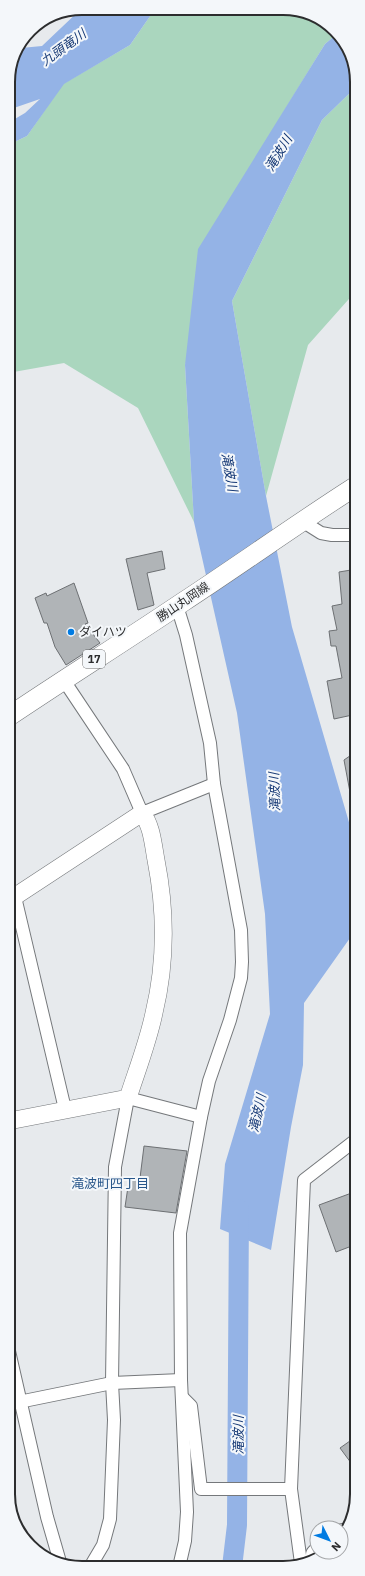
<svg xmlns="http://www.w3.org/2000/svg" width="365" height="1576" font-family="'IBM Plex Sans','Noto Sans JP',sans-serif">
<style>
.green{fill:#aad6be}
.water{fill:#94b3e6}
.lines{fill:none;stroke-linecap:round;stroke-linejoin:round}
.river{stroke:#94b3e6;stroke-width:20}
.building{fill:#b0b4b7;stroke:#6d7073}
.street-casing{stroke:#75787b;stroke-width:14}
.secondary-casing{stroke:#75787b;stroke-width:18}
.primary-casing{stroke:#75787b;stroke-width:20}
.highway-casing{stroke:#75787b;stroke-width:24}
.street{stroke:#fff;stroke-width:12}
.secondary{stroke:#fff;stroke-width:17}
.primary{stroke:#fff;stroke-width:19}
.highway{stroke:#fff;stroke-width:22}
.poi-dot{fill:#007be2;stroke:#f4f7fa;stroke-width:1.5}
.labels{text-anchor:middle;stroke-width:4;stroke-linejoin:round;paint-order:stroke}
.shield{fill:#f4f7fa;stroke:#686a6b;stroke-width:1}
.shield-label{font-size:11px;font-weight:bold;fill:#2c2d2e}
.street-label{font-size:12px;fill:#2c2d2e;stroke:#f4f7fa}
.poi-label{font-size:12px;fill:#2c2d2e;stroke:#f4f7fa;text-anchor:start}
.water-label{font-size:13px;font-style:italic;fill:#153875;stroke:#f4f7fa}
.neighbourhood-label{font-size:13px;fill:#27568a;stroke:#f4f7fa}
.rim{fill:none;stroke:#2c2d2e;stroke-width:2}
</style>
<rect width="100%" height="100%" fill="#e7eaed"/>
<g class="green">
<path d="M155,9L302,10L338,33L325,44L281,116L185,365L194,522L138,408L64,363L8,373V145L27,136L63,84L130,45Z"/>
<path d="M356,87V291L308,345L266,496L232,301L322,120Z"/>
</g>
<g class="water">
<path d="M82,8L155,9L130,45L64,84L27,136L8,145V123L25,113L40,99L8,110V77L21,48L42,46Z"/>
<path d="M338,33L356,72V87L322,120L232,301L266,496L292,627L353,836L357,858V907L350,938L304,1003L303,1065L291,1127L271,1250L220,1229L225,1164L270,1014L265,914L237,713L194,522L185,365L198,249L325,44Z"/>
</g>
<g class="lines">
<path class="river" d="M232,1567L237,1525L239,1209"/>
</g>
<g class="building">
<path d="M162,551L165,569L147,573L154,605L138,610L126,559Z"/>
<path d="M357,569V714L334,719L327,681L342,678L336,646H331L329,631L337,630L332,606L342,604L339,572Z"/>
<path d="M74,583L88,623L85,624L100,643L66,665L55,647L47,623H44L35,598L46,593L47,596Z"/>
<path d="M357,751V803H352L344,760Z"/>
<path d="M144,1146L187,1151L176,1213L125,1207L129,1180H133V1177L140,1178Z"/>
<path d="M357,1191V1244L336,1252L319,1205Z"/>
<path d="M357,1436V1471L340,1448Z"/>
</g>
<g class="lines">
<defs>
<g id="street">
<path d="M302,521L321,533L332,535H357"/>
<path d="M177,606L186,635L210,743L214,784L241,930L242,962L241,978L230,1020L209,1081L201,1117L180,1233L181,1380L187,1512L185,1541L179,1567"/>
<path d="M63,679L123,769L142,813L214,784"/>
<path d="M15,897L65,1109"/>
<path d="M9,1351L47,1517L60,1562"/>
<path d="M182,1397L191,1406L201,1489H291"/>
<path d="M9,1404L112,1383L181,1380"/>
<path d="M301,1563L291,1489L304,1180L357,1139"/>
<path d="M90,1567L103,1545L110,1519L114,1420L112,1383L115,1167L128,1098L201,1117"/>
</g>
<path id="secondary" d="M8,901L142,813C152,826 153,844 156,860C166,911 166,963 154,1013C148,1042 137,1070 128,1098L9,1121"/>
<path id="primary" d="M8,717C66,678 125,641 183,602C241,564 298,523 356,486"/>
<g id="highway">
<path d="M341,1536L342,1535"/>
<path d="M317,1555L320,1552"/>
</g>
</defs>
<use href="#street" class="street-casing"/>
<use href="#secondary" class="secondary-casing"/>
<use href="#primary" class="primary-casing"/>
<use href="#highway" class="highway-casing"/>
<use href="#street" class="street"/>
<use href="#secondary" class="secondary"/>
<use href="#primary" class="primary"/>
<use href="#highway" class="highway"/>
</g>
<circle class="poi-dot" cx="71" cy="632" r="4"/>
<g class="labels">
<rect class="shield" x="83" y="650" width="22" height="18" rx="3"/>
<g class="shield-label">
<text x="94" y="663">17</text>
</g>
<g class="street-label">
<text transform="translate(183 602) rotate(-34)" y="4">勝山丸岡線</text>
</g>
<g class="poi-label">
<text x="79" y="636">ダイハツ</text>
</g>
<g class="water-label">
<text transform="translate(63 47) rotate(-36)" y="5">九頭竜川</text>
<text transform="translate(278 153) rotate(-59)" y="5">滝波川</text>
<text transform="translate(230 472) rotate(80)" y="5">滝波川</text>
<text transform="translate(274 792) rotate(-92)" y="5">滝波川</text>
<text transform="translate(257 1113) rotate(-78)" y="5">滝波川</text>
<text transform="translate(238 1435) rotate(-90)" y="5">滝波川</text>
</g>
<g class="neighbourhood-label">
<text x="110" y="1188">滝波町四丁目</text>
</g>
</g>
<path d="M0 0H365V1576H0ZM82 15H283A67 67 0 0 1 350 82V1494A67 67 0 0 1 283 1561H82A67 67 0 0 1 15 1494V82A67 67 0 0 1 82 15Z" fill="#f4f7fa" fill-rule="evenodd"/>
<path class="rim" d="M82 15H283A67 67 0 0 1 350 82V1494A67 67 0 0 1 283 1561H82A67 67 0 0 1 15 1494V82A67 67 0 0 1 82 15Z"/>
<g transform="translate(329 1540) rotate(132)"><circle r="19" fill="#f4f7fa" stroke="#a4a6a8"/>
<path d="M0-3L7 15L0 10L-7 15Z" fill="#007be2"/>
<text y="-6" font-size="11" font-weight="bold" text-anchor="middle" fill="#2c2d2e">N</text>
</g>
</svg>
